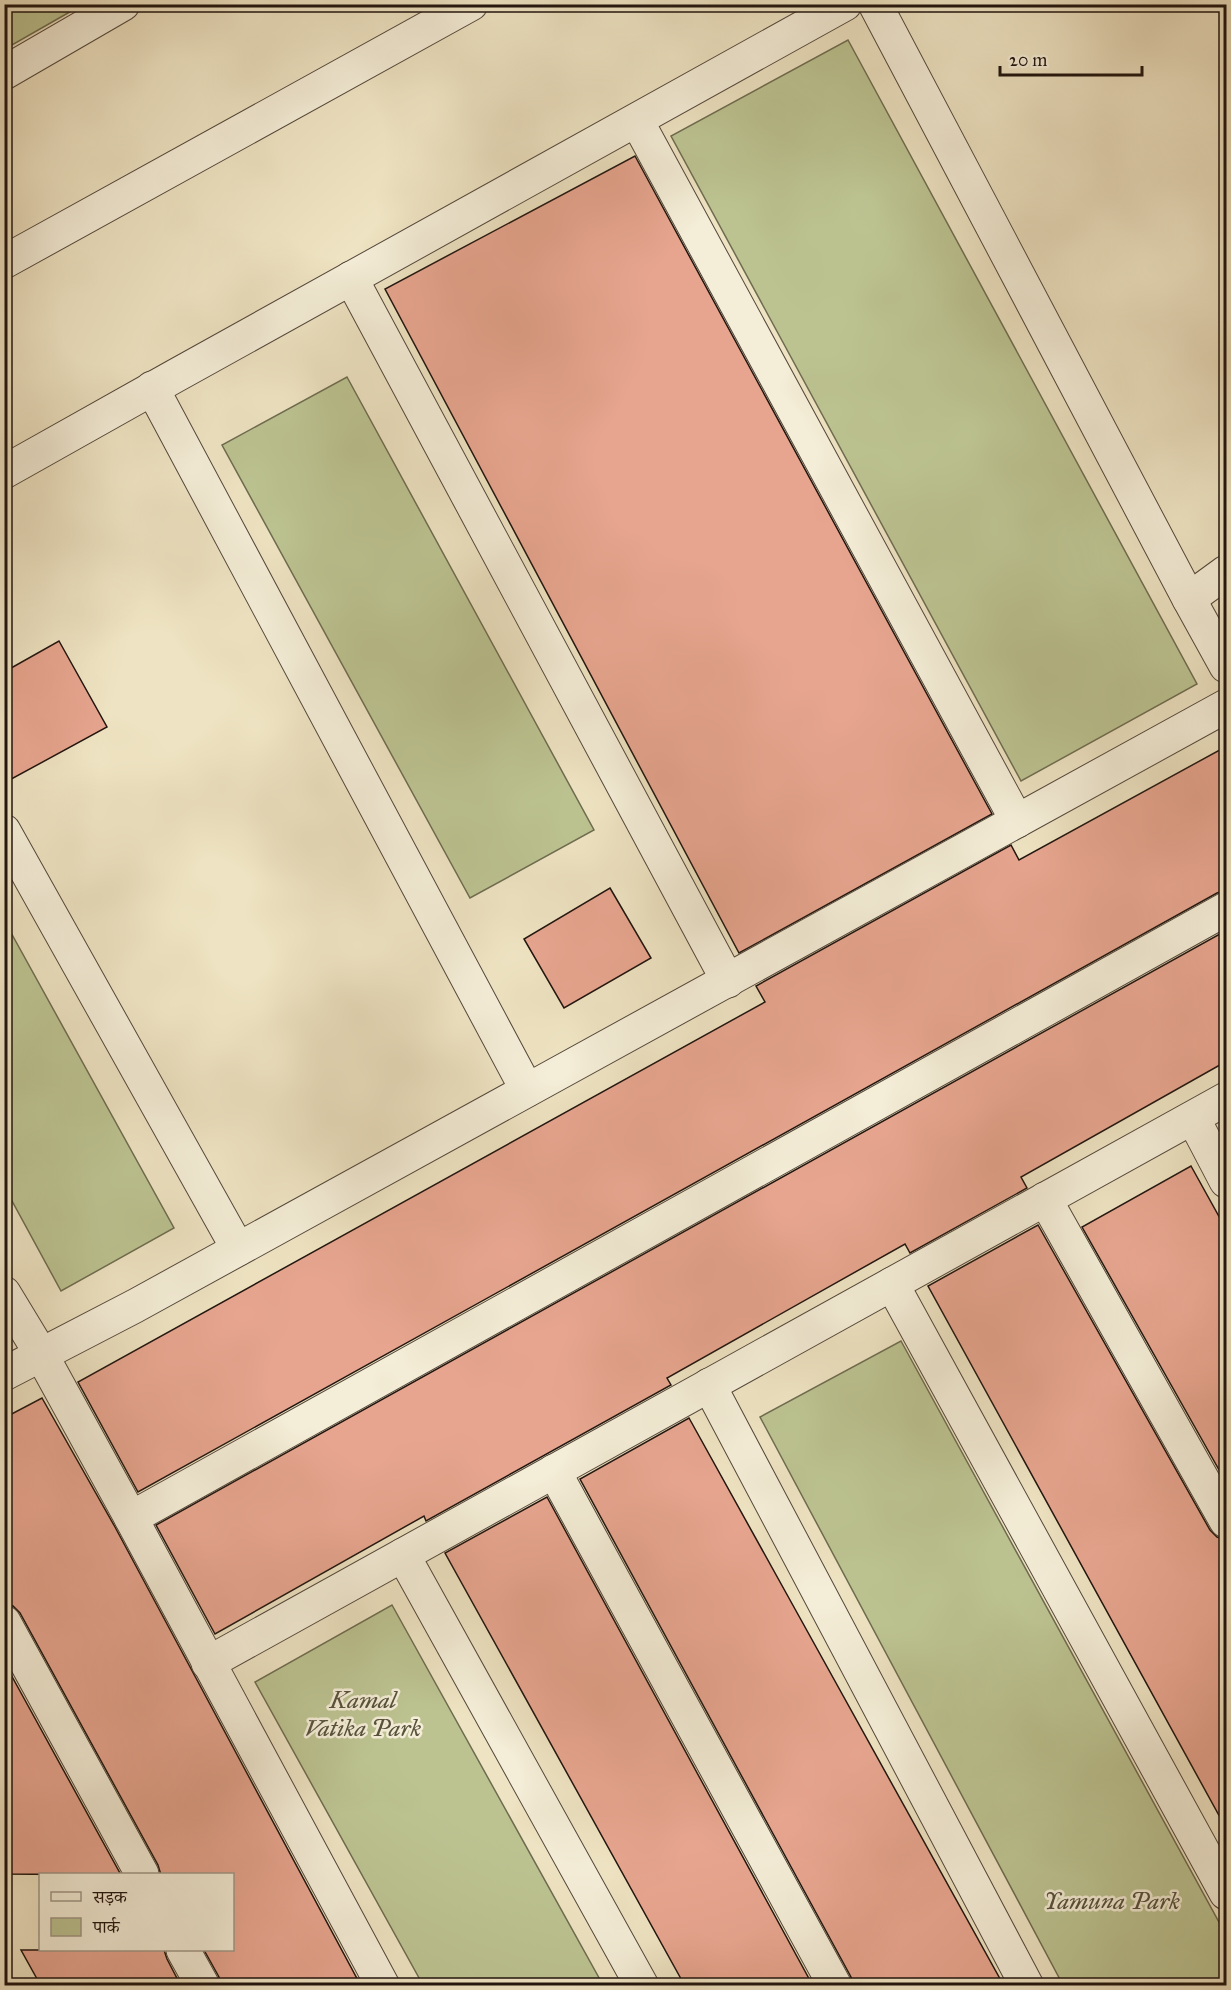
<svg xmlns="http://www.w3.org/2000/svg" width="1231" height="1990" font-family="'IM FELL Great Primer','Noto Serif Devanagari',serif">
<style>
.green{fill:#bcc391;stroke:#6e6c50;stroke-width:1.5}
.building{fill:#e7a58f;stroke:#21150f;stroke-width:1.5}
.lines{fill:none;stroke-linecap:round;stroke-linejoin:round}
.minor-casing{stroke:#54483c;stroke-width:35}
.minor{stroke:#f4edd7;stroke-width:33}
.labels{text-anchor:middle;stroke-width:5;stroke-linejoin:round;paint-order:stroke}
.park-label{font-size:24px;font-style:italic;fill:#57523c;stroke:#f4edd7}
</style>
<rect width="100%" height="100%" fill="#eee3c2"/>
<filter id="stains"><feTurbulence type="fractalNoise" baseFrequency=".00333" numOctaves="4"/><feColorMatrix values="0 0 0 0 .2 0 0 0 0 .09 0 0 0 0 .02 0 0 0 .5 -.17"/></filter>
<radialGradient id="worn" r=".72"><stop offset=".6" stop-color="#630" stop-opacity="0"/><stop offset="1" stop-color="#630" stop-opacity=".3"/></radialGradient>
<g class="green">
<path d="M5,4H82V5L5,49Z"/>
<path d="M848,40L1197,684L1021,781L671,136Z"/>
<path d="M347,377L594,830L470,898L222,445Z"/>
<path d="M4,920L174,1228L61,1291L5,1188Z"/>
<path d="M901,1341L1226,1935V1985H1063L760,1417Z"/>
<path d="M392,1605L603,1985H423L255,1682Z"/>
</g>
<g class="building">
<path d="M635,156L992,814L739,953L385,289Z"/>
<path d="M59,641L107,727L4,783V672Z"/>
<path d="M1227,746V890L1217,893L138,1492L78,1382L765,1002L756,986L1011,845L1019,860Z"/>
<path d="M610,888L651,958L564,1008L524,939Z"/>
<path d="M1227,930V1061L1021,1177L1027,1188L910,1253L905,1244L667,1378L671,1385L426,1521L424,1516L215,1634L156,1525Z"/>
<path d="M1191,1166L1227,1231V1484L1082,1227Z"/>
<path d="M1038,1225L1210,1530L1217,1537L1227,1540V1830L928,1286Z"/>
<path d="M42,1398L115,1527L361,1986H222L219,1977L204,1950H232V1875H161L158,1865L20,1613L13,1606L4,1603V1418Z"/>
<path d="M689,1418L795,1609L1004,1986H854L851,1977L580,1479Z"/>
<path d="M547,1497L813,1986H685L445,1553Z"/>
<path d="M4,1662L121,1875L4,1874Z"/>
<path d="M21,1950H164L167,1959L181,1986H41Z"/>
</g>
<g class="lines">
<defs>
<g id="minor">
<path d="M875,4L1189,599L1226,666"/>
<path d="M4,73L123,4"/>
<path d="M637,121L1017,821"/>
<path d="M4,262L471,4"/>
<path d="M351,278L728,981"/>
<path d="M152,388L527,1090"/>
<path d="M4,472C283,314 565,162 845,4"/>
<path d="M1189,599L1226,572"/>
<path d="M4,831L238,1249"/>
<path d="M1193,1118L1226,1181"/>
<path d="M1045,1199L1226,1521"/>
<path d="M892,1284L1226,1893"/>
<path d="M4,1293L41,1354L131,1518L383,1986"/>
<path d="M4,1374L135,1306L1226,706"/>
<path d="M709,1385L1027,1986"/>
<path d="M554,1471L835,1986"/>
<path d="M131,1518L1226,909"/>
<path d="M403,1555L642,1986"/>
<path d="M4,1622L142,1874"/>
<path d="M208,1663L1226,1099"/>
<path d="M183,1950L203,1986"/>
</g>
</defs>
<use href="#minor" class="minor-casing"/>
<use href="#minor" class="minor"/>
</g>
<g class="labels">
<g class="park-label">
<text x="363" y="1708">Kamal<tspan x="363" dy="28">Vatika Park</tspan></text>
<text x="1112" y="1909">Yamuna Park</text>
</g>
</g>
<rect width="1231" height="1990" fill="none" stroke="#eee3c2" stroke-width="24"/>
<rect x="6" y="6" width="1219" height="1978" fill="none" stroke="#21150f" stroke-width="3"/>
<rect x="12" y="12" width="1207" height="1966" fill="none" stroke="#21150f" stroke-width="1.5"/>
<rect x="39" y="1873" width="195" height="78" fill="#f4edd7" stroke="#a09787" stroke-width="1.5"/>
<rect x="51" y="1892" width="30" height="9" fill="#f4edd7" stroke="#a09787" stroke-width="1.5"/>
<text x="93" y="1903" font-size="18" fill="#21150f">सड़क</text>
<rect x="51" y="1918" width="30" height="18" fill="#bcc391" stroke="#a09787" stroke-width="1.5"/>
<text x="93" y="1933" font-size="18" fill="#21150f">पार्क</text>
<path d="M1000 66v9h142v-9" fill="none" stroke="#21150f" stroke-width="3"/>
<text x="1009" y="66" font-size="18" fill="#21150f" stroke="#f4edd7" stroke-width="4.5" paint-order="stroke">20 m</text>
<rect width="100%" height="100%" filter="url(#stains)"/>
<rect width="100%" height="100%" fill="url(#worn)"/>
</svg>
